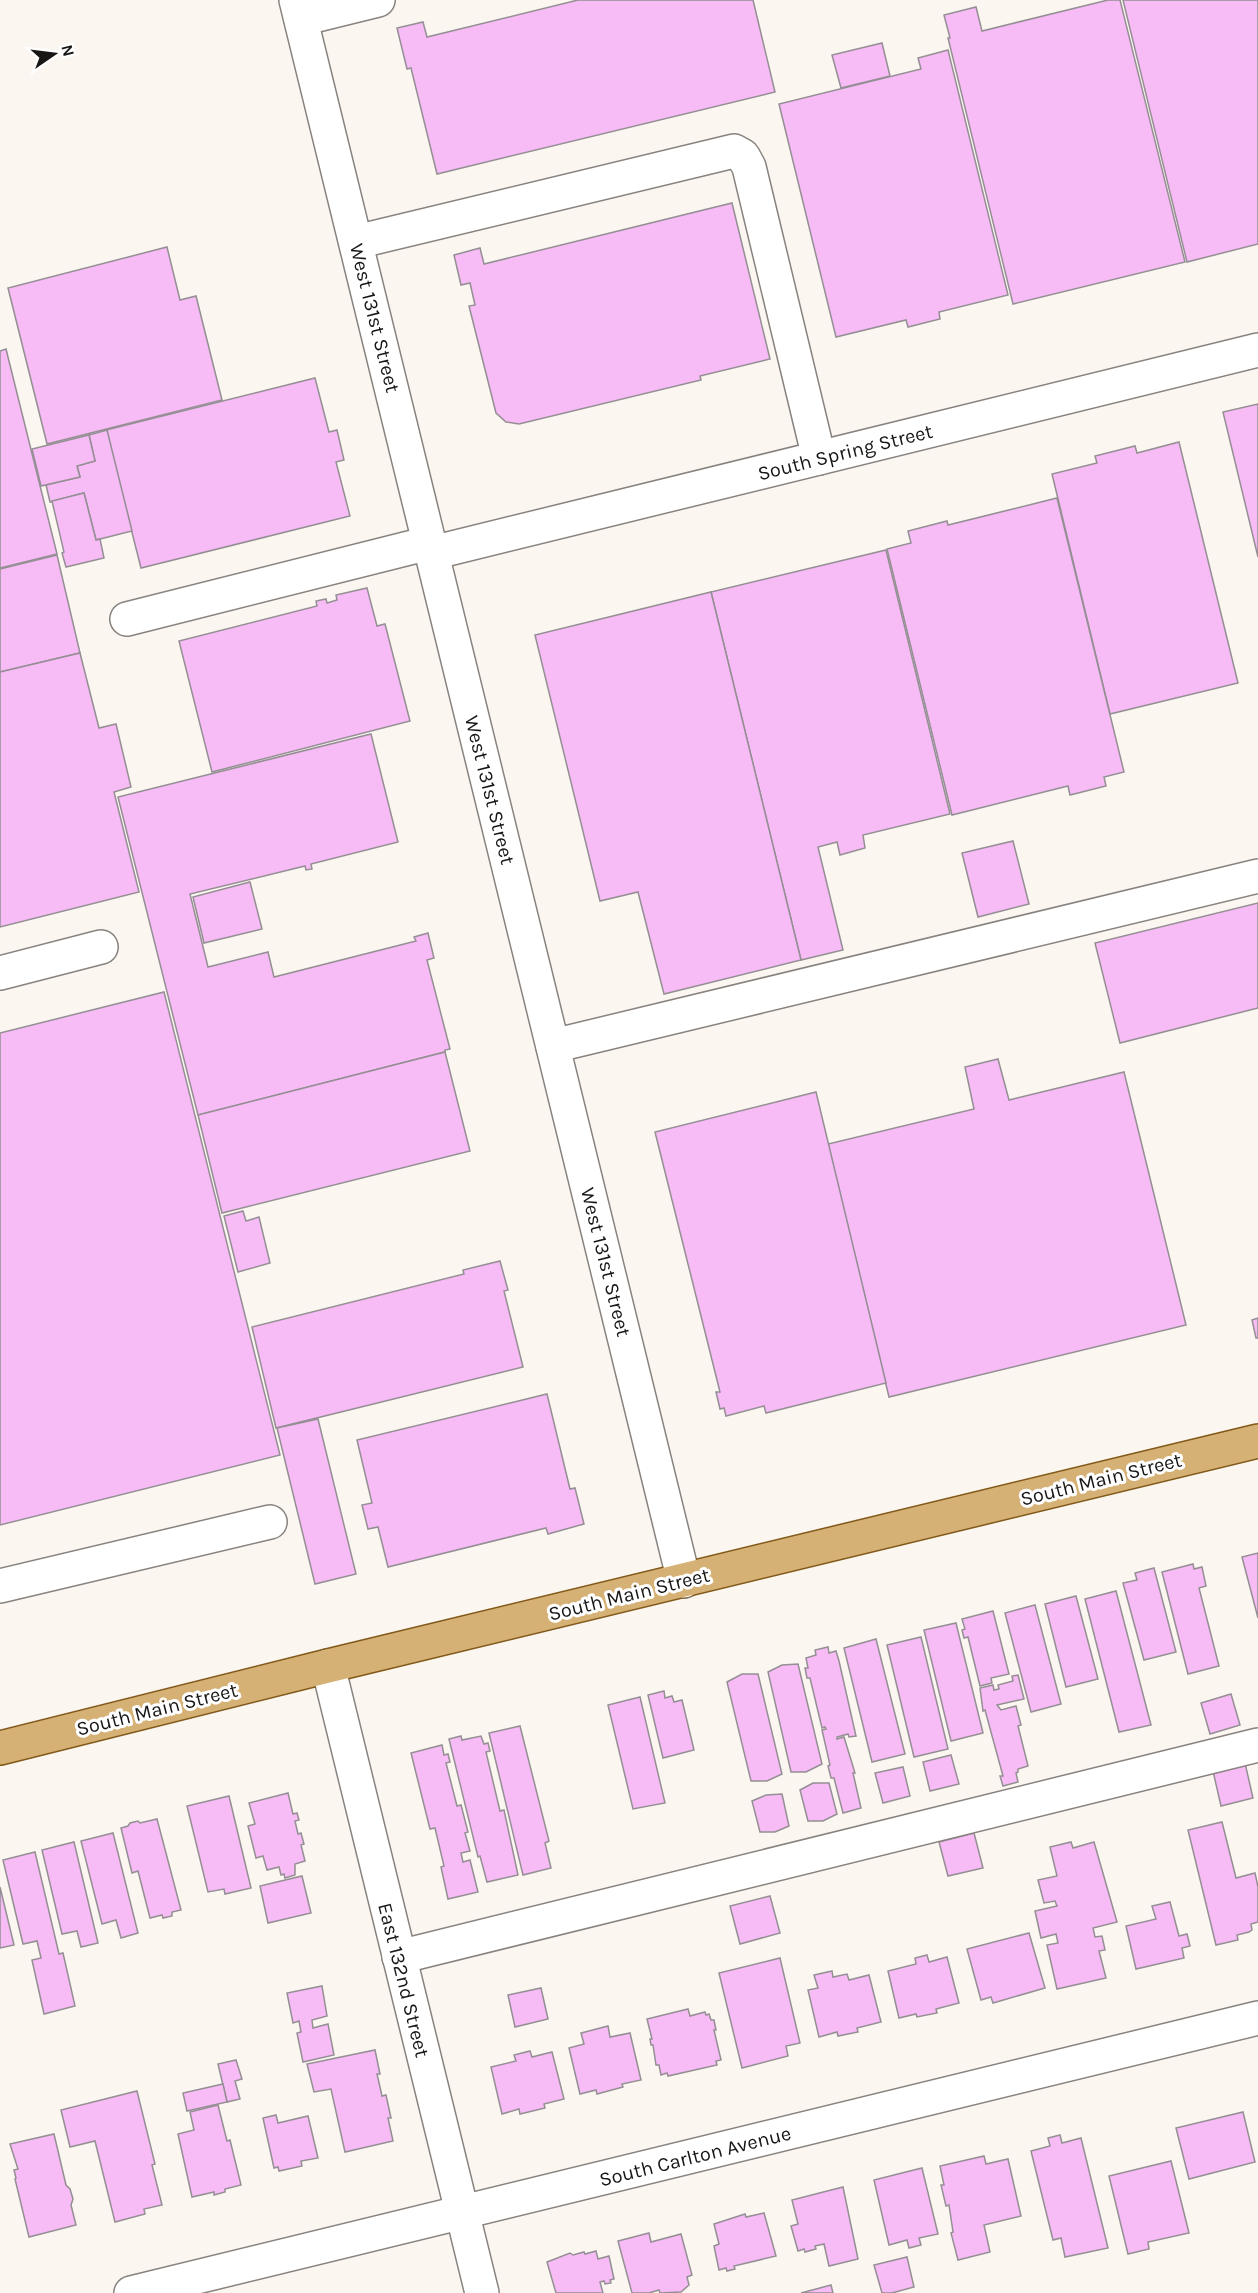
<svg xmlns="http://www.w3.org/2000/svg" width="1258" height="2293" font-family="Karla,sans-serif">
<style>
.building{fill:#f7bbf5;stroke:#948f94;stroke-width:1.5}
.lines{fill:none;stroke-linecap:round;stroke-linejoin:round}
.minor-casing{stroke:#89837f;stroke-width:36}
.major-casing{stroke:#815918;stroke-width:36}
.minor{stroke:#fff;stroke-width:33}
.major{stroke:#d6b176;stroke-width:33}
.labels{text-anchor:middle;stroke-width:6;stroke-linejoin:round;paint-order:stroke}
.street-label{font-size:20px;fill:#181615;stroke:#fff}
</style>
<rect width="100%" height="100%" fill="#fcf6f1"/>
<g class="building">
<path d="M578,0H753L775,92L437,174L411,68L407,69L397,28L423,22L427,37Z"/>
<path d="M1108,0H1120L1185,262L1013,304L948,38H950L944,15L976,7L982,31Z"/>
<path d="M1123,0H1258V244L1187,262Z"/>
<path d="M882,43L890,76L841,88L832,55Z"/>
<path d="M948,50L1008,295L939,312L940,319L908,327L906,320L836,337L779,104L921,69L918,58Z"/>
<path d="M732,203L770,359L700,376L701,380L519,424L506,422L496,413L469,306L475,305L470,283L461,285L454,255L480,248L484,264Z"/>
<path d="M167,247L180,300L196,296L222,400L47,444L8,288Z"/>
<path d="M6,349L57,554L0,568V351Z"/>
<path d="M315,378L329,432L337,430L344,460L336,462L350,516L141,568L106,430Z"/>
<path d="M1258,404V557L1223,412Z"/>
<path d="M107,430L132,531L96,540L84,493L50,502L46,485L80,477L77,466L95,461L89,435Z"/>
<path d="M89,435L95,461L77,466L80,477L41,486L32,449Z"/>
<path d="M1179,442L1238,683L1110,714L1052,474L1097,463L1095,456L1135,446L1137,453Z"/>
<path d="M84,493L96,540L100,539L104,558L66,567L62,553L64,552L52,501Z"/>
<path d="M1057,498L1124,772L1104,777L1106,786L1070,795L1068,786L952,815L887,549L911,543L908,531L947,521L948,525Z"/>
<path d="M886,550L950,814L863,835L865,848L840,855L837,842L818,847L843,950L801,960L711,592Z"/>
<path d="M57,555L80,653L0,672V569Z"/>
<path d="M367,588L377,626L385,624L410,721L212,772L179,641L317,606L316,601L326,599L327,603L337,600L336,595Z"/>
<path d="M711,592L801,960L664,994L638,892L600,901L535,635Z"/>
<path d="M80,653L99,728L116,724L131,787L114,792L139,892L0,927V672Z"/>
<path d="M371,734L398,842L311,864L312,869L306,870L305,866L190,894L208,967L268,952L274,977L416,941L414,937L428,933L434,958L427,960L450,1049L445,1050V1052L198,1115L118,797Z"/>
<path d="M1013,841L1029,904L978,917L962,853Z"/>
<path d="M250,882L262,929L204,943L193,897Z"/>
<path d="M1258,903V1008L1120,1043L1095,943Z"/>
<path d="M164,992L280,1455L0,1525V1033Z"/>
<path d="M445,1052L470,1151L222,1213L198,1115Z"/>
<path d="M998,1059L1009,1100L1124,1072L1186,1325L889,1397L828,1144L974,1109L965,1067Z"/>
<path d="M816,1092L886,1383L766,1413L764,1406L726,1416L724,1408L720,1409L716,1392H720L655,1132Z"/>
<path d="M243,1211L246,1221L259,1217L270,1263L238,1272L224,1216Z"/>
<path d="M500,1261L508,1290L504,1291L523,1367L276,1428L252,1327L464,1274L463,1270Z"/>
<path d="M1258,1318V1338H1256L1252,1320Z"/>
<path d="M547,1394L570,1489L575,1488L584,1524L548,1534L546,1528L388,1567L378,1527L368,1529L362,1505L372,1503L357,1440Z"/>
<path d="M318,1419L356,1574L315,1584L277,1428Z"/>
<path d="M1258,1553V1618L1242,1557Z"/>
<path d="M1193,1564L1194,1569L1202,1567L1206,1586L1199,1588L1219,1666L1188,1674L1162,1572Z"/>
<path d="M1154,1568L1176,1652L1144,1660L1123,1583L1137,1580L1135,1573Z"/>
<path d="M1116,1591L1151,1725L1119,1732L1085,1599Z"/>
<path d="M1076,1596L1098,1679L1066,1687L1045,1604Z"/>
<path d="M1035,1605L1061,1704L1031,1712L1005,1613Z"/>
<path d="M993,1611L1009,1674L991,1678L992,1683L980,1686L968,1637L964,1638L962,1630L965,1629L962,1619Z"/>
<path d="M956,1623L983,1733L951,1741L924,1630Z"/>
<path d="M921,1637L948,1749L914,1757L887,1645Z"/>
<path d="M876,1639L905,1754L872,1762L844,1648Z"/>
<path d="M828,1647L829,1653L836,1651L839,1661L856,1736L849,1737L848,1734L837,1737V1739L844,1737L855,1773H853L861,1808L843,1813L834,1778H831L828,1766L830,1765L822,1730L826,1729L825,1727L822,1728L810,1678H807L805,1668H808L806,1658L816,1655L815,1650Z"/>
<path d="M798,1664L822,1764L806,1772H791L768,1672L782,1665Z"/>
<path d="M742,1674H758L782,1774L767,1781H751L727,1682Z"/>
<path d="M1018,1675L1024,1699L997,1705L1001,1710L1016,1706L1021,1725L1018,1726L1028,1766L1018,1769V1772L1016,1773L1018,1782L1003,1786L1000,1776H1003L985,1710L983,1711L980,1688L993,1685L994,1690L999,1689L998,1685L1013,1681L1012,1676Z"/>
<path d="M664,1691L665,1698L672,1696L674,1702L682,1700L694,1750L663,1758L648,1695Z"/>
<path d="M1231,1694L1240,1725L1210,1734L1201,1703Z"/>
<path d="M640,1697L665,1803L633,1809L608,1705Z"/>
<path d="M520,1726L549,1841L545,1843L551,1868L523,1875L489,1733Z"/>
<path d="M461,1736L462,1740L481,1736L484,1744L488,1743L490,1751L486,1752L500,1811L504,1810L518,1875L487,1882L480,1856L478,1857L449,1739Z"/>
<path d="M442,1745L444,1755L448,1754L450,1762L446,1763L457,1806L461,1805L468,1832L465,1833L470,1851L461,1853L463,1862L470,1860L478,1892L448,1899L441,1867L444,1866L435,1828L430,1829L411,1753Z"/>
<path d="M951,1755L959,1784L930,1791L923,1762Z"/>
<path d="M1245,1763L1253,1798L1221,1806L1213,1771Z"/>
<path d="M903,1767L910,1796L883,1803L875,1773Z"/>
<path d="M813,1783H829L837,1814L823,1821H808L800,1790Z"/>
<path d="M288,1793L293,1814L297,1813L299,1820L295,1821L298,1834L301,1833L304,1844L301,1845L305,1861L295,1864V1875L285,1878L284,1874L281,1875L279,1867L267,1870L263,1856L256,1858L248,1826L255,1824L249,1803Z"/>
<path d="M782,1794L789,1826L775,1832H760L752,1801L766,1795Z"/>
<path d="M229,1796L251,1888L225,1894L224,1889L208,1892L187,1806Z"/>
<path d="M157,1819L181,1910L172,1912V1916L163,1918L162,1915L150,1918L138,1871L132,1873L121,1828L128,1826L130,1823L138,1821L140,1823Z"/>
<path d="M1222,1822L1236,1878L1255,1873L1258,1887V1922L1251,1924L1252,1930L1249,1932L1237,1935L1238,1940L1216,1945L1188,1830Z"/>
<path d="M113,1833L138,1933L121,1938L116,1920L102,1924L81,1841Z"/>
<path d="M974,1833L983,1868L948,1876L939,1842Z"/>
<path d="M74,1842L98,1943L81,1947L77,1931L62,1934L42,1850Z"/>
<path d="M1071,1842L1073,1848L1094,1842L1117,1922L1093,1928L1095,1937L1102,1936L1105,1950L1099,1951L1106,1978L1057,1989L1047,1945L1058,1943L1056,1934L1041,1938L1035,1911L1057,1906L1055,1901L1044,1903L1038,1880L1057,1876L1050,1847Z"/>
<path d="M35,1852L59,1954L63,1953L75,2006L44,2014L32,1960L41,1958L37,1941L23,1944L3,1860Z"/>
<path d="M302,1876L311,1913L268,1923L260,1886Z"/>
<path d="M0,1887L14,1945L0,1948Z"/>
<path d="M770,1896L780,1933L740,1944L730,1906Z"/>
<path d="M1170,1902L1179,1936L1187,1934L1190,1946L1182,1948L1184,1958L1136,1969L1126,1926L1156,1919L1152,1906Z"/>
<path d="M1029,1933L1045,1988L993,2003L991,1997L981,2000L967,1949Z"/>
<path d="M927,1955L929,1962L947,1957L959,2003L936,2009L937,2013L917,2017L916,2014L899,2018L888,1971L916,1964L915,1958Z"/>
<path d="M780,1958L800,2043L786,2046L788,2056L742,2068L719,1973Z"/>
<path d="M832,1971L833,1977L847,1974L849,1980L869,1975L881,2022L857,2028L858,2032L838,2036L837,2032L819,2037L808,1990L818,1988L814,1975Z"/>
<path d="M322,1986L327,2016L312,2020L313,2028L328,2024L334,2055L303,2062L297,2033L301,2032L299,2021L293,2023L287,1993Z"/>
<path d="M541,1988L548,2019L515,2027L508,1995Z"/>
<path d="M688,2009L690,2016L705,2012L706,2015L709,2014L711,2020H714L716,2030H714L721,2060L716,2061L717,2065L668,2076L667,2073L661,2075L659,2065H656L653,2045H651L650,2039H652L647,2019Z"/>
<path d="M608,2026L610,2037L630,2033L641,2080L622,2084L623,2087L597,2094L596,2090L580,2094L569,2048L584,2044L581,2033Z"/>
<path d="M375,2050L380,2074H377L382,2096L386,2095L391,2118H388L393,2141L345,2152L331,2089L314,2092L307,2064Z"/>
<path d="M530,2051L532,2057L552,2052L564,2099L544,2104L545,2108L520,2114L519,2109L502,2114L491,2067L516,2061L514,2055Z"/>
<path d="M236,2060L242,2079L235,2081L240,2099L227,2102L218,2064Z"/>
<path d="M223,2084L227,2102L187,2111L183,2093Z"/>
<path d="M137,2091L155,2164L152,2165L162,2205L144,2209L145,2214L115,2222L95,2141L70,2147L61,2110Z"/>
<path d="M218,2105L227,2141L230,2140L241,2185L225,2189V2192L214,2195V2192L192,2197L178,2134L194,2130L190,2112Z"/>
<path d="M1243,2112L1255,2162L1189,2179L1176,2128Z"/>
<path d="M276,2115L278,2123L308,2116L318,2158L301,2161L302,2166L279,2171L278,2167L274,2168L263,2118Z"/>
<path d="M54,2134L66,2185L70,2189L73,2199L71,2205L76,2225L29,2237L15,2179L16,2178L14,2170L18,2169L10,2144Z"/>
<path d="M1060,2135L1062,2143L1081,2138L1108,2248L1065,2257L1061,2238L1053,2240L1031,2151L1050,2146L1048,2138Z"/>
<path d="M984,2156L986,2164L1008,2159L1021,2216L984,2225L990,2252L958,2260L951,2233L953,2232L949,2205L946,2206L941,2185H944L940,2166Z"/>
<path d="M1171,2161L1189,2233L1148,2242L1149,2249L1128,2254L1109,2176Z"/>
<path d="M922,2168L938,2234L919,2238L921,2245L909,2248L907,2240L889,2245L874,2180Z"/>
<path d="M843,2187L858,2259L829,2266L824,2244L815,2246L816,2249L805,2252L804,2249L798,2251L791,2226L798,2224L792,2200Z"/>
<path d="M764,2213L776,2256L734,2266L735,2269L727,2271L726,2268L719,2270L714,2246L719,2244L714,2224L745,2214L746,2217Z"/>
<path d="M649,2233L651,2242L681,2234L692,2275L687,2277L689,2285L681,2292L660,2293L659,2290L649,2293H632L618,2241Z"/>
<path d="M596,2251L598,2259L609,2256L614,2279L610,2280L611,2283L605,2284L604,2281L600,2282L603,2293H556L547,2262L570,2253L573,2255L584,2252L585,2254Z"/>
<path d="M907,2257L914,2287L892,2293H882L874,2265Z"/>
<path d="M831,2285L833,2293H801Z"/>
</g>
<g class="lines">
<defs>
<g id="minor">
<path d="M296,0L684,1581"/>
<path d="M301,19L378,0"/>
<path d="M356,242L734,151L743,156L749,167L819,458"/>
<path d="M432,553L1258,350"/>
<path d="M127,619L429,543"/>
<path d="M0,973L101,947"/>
<path d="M553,1046L1258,876"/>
<path d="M0,1586L270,1522"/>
<path d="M328,1666L482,2293"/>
<path d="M399,1957L1258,1745"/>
<path d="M131,2293L1258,2018"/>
</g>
<path id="major" d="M0,1748L328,1666L1258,1441"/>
</defs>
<use href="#minor" class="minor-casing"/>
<use href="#major" class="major-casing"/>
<use href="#minor" class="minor"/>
<use href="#major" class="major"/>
</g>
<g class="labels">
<g class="street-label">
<text transform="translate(375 318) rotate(76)" y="7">West 131st Street</text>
<text transform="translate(845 452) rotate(-14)" y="7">South Spring Street</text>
<text transform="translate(490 790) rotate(76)" y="7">West 131st Street</text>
<text transform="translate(606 1262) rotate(76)" y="7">West 131st Street</text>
<text transform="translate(1101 1479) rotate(-14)" y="7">South Main Street</text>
<text transform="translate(629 1594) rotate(-14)" y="7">South Main Street</text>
<text transform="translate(157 1709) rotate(-14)" y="7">South Main Street</text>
<text transform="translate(404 1980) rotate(76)" y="7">East 132nd Street</text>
<text transform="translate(695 2156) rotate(-14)" y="7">South Carlton Avenue</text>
</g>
</g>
<g transform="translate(54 54) rotate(76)" stroke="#ffffff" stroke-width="4.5" paint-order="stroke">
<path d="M0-4.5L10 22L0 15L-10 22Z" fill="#181615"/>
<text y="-9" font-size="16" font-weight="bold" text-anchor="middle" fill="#181615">N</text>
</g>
</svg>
